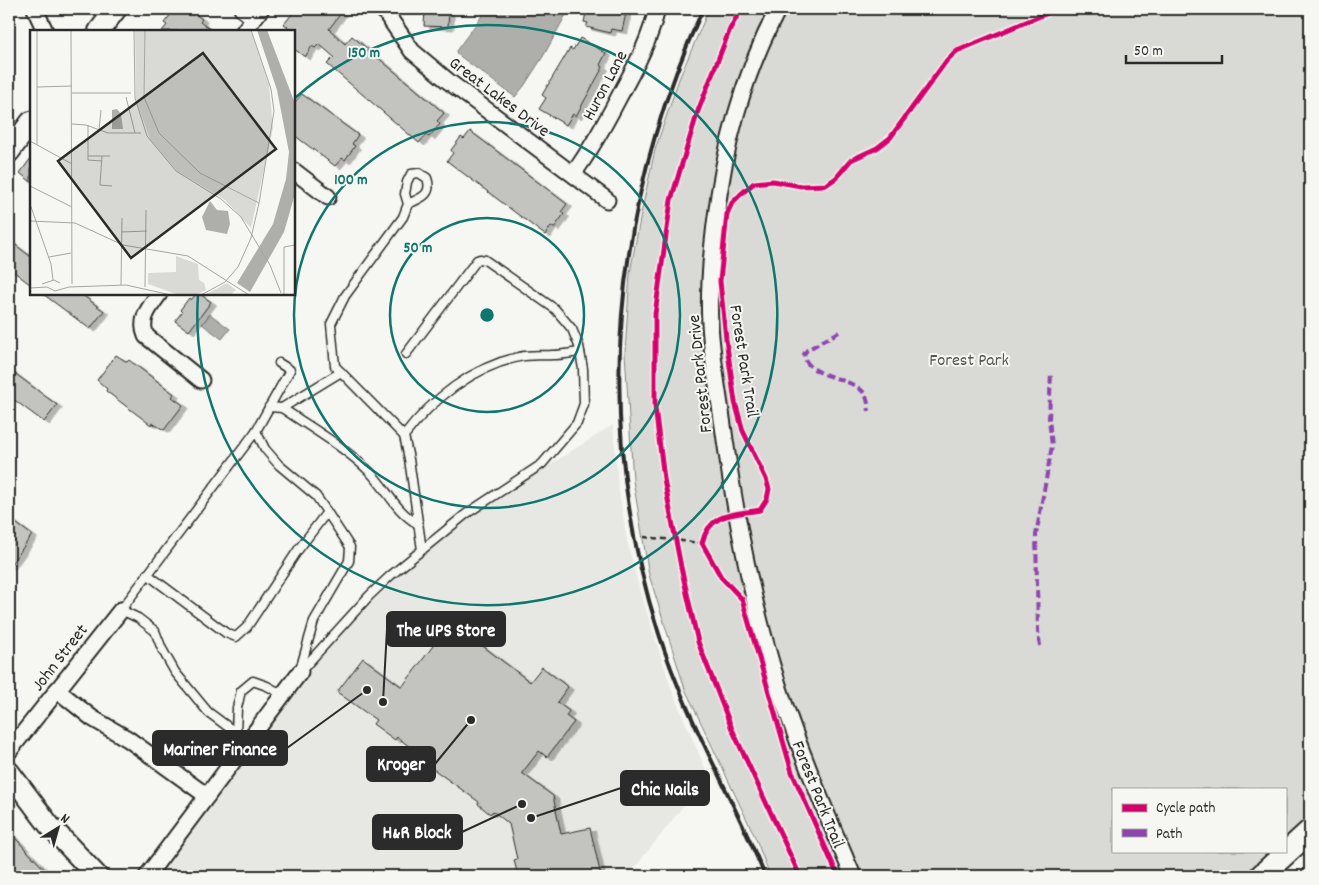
<svg xmlns="http://www.w3.org/2000/svg" width="1319" height="885" font-family="Dekko,sans-serif">
<style>
.built{fill:#e7e7e3}
.green{fill:#d9d9d5;stroke:#828280}
.water{fill:#aeaeab;stroke:#7a7a78}
.building{fill:#c3c3c0;stroke:#2b2b2b;filter:url(#shadow)}
.lines{fill:none;stroke-linecap:round;stroke-linejoin:round}
.lane-casing{stroke:#2b2b2b;stroke-width:11}
.street-casing{stroke:#2b2b2b;stroke-width:19}
.secondary-casing{stroke:#2b2b2b;stroke-width:24}
.primary-casing{stroke:#2b2b2b;stroke-width:26}
.path{stroke:#2b2b2b;stroke-width:2.5;stroke-dasharray:5 4;stroke-linecap:butt}
.lane{stroke:#f6f6f2;stroke-width:8}
.street{stroke:#f6f6f2;stroke-width:15}
.secondary{stroke:#f6f6f2;stroke-width:20}
.primary{stroke:#f6f6f2;stroke-width:22}
.rail{stroke:#2b2b2b;stroke-width:4}
.quiet{stroke:#8e44ad;stroke-width:4;stroke-dasharray:8 4;stroke-linecap:butt}
.cycleway-casing{stroke:#f6f6f2;stroke-width:8}
.cycleway{stroke:#d6006c;stroke-width:5}
.ring{fill:none;stroke:#0f766e;stroke-width:2.5}
.labels{text-anchor:middle;stroke-width:4;stroke-linejoin:round;paint-order:stroke}
.street-label{font-size:18px;fill:#2b2b2b;stroke:#f6f6f2}
.park-label{font-size:18px;fill:#565656;stroke:#f6f6f2}
.inset-road{fill:none;stroke:#a5a5a2;stroke-width:1}
.view{fill:#2b2b2b;fill-opacity:0.15;stroke:#2b2b2b;stroke-width:2.5}
.inset-edge{fill:none;stroke:#2b2b2b;stroke-width:2.5}
.centre{fill:#0f766e;stroke:#f6f6f2;stroke-width:2.5}
.ring-label{font-size:15px;text-anchor:middle;font-weight:bold;fill:#0f766e;stroke:#f6f6f2;stroke-width:4;stroke-linejoin:round;paint-order:stroke}
.leader{fill:none;stroke:#2b2b2b;stroke-width:2}
.callout-dot{fill:#2b2b2b;stroke:#f6f6f2;stroke-width:2}
.callout{fill:#2b2b2b;stroke:#2b2b2b;stroke-width:2}
.callout-label{font-size:19px;text-anchor:middle;font-weight:bold;fill:#fff}
</style>
<defs>
<filter id="shadow"><feDropShadow dx="5.5" dy="3" stdDeviation="0" flood-color="#0004"/></filter>
</defs>
<rect width="100%" height="100%" fill="#f6f6f2"/>
<filter id="ink" filterUnits="userSpaceOnUse"><feTurbulence type="fractalNoise" baseFrequency=".02" numOctaves="2"/><feDisplacementMap in="SourceGraphic" scale="10" xChannelSelector="R" yChannelSelector="G"/><feConvolveMatrix kernelMatrix="1 2 1 2 8 2 1 2 1" color-interpolation-filters="sRGB"/></filter>
<g filter="url(#ink)">
<path class="built" d="M613,425L618,485L627,541L640,591L672,691L708,775L628,876H152L295,682L350,623L412,563L494,500Z"/>
<path class="green" d="M709,9H1310V828L1285,851V789H1113V851H1285L1257,876H770L756,839L685,689L649,575L633,480L625,353L630,273L641,214L655,150L679,79Z"/>
<g class="water">
<path d="M487,9H569L544,55L524,86L515,97L457,54L456,51Z"/>
<path d="M210,314L230,329L222,339L202,324Z"/>
</g>
<g class="building">
<path d="M175,9H188L202,19L200,22L212,31H162L167,25L164,23Z"/>
<path d="M296,9H344L329,29L345,44L352,36L444,113L437,121L440,124L429,137L426,135L419,143L369,100L327,64L334,57L319,44L315,48L312,46L305,57L294,49V31H285L288,27L284,24Z"/>
<path d="M425,9H449L448,27L424,26Z"/>
<path d="M587,9H627L622,31L611,29L610,33L586,27L588,23L584,22Z"/>
<path d="M580,38L606,53L600,65L603,67L587,96L576,116L573,114L566,125L539,109L546,98L542,95L570,48L573,50Z"/>
<path d="M302,94L358,135L352,144L355,146L345,160L342,158L335,166L294,135V103Z"/>
<path d="M470,131L567,204L561,212L564,214L554,228L551,226L545,235L447,161L453,153L451,150L461,137L464,139Z"/>
<path d="M31,158V182L20,173Z"/>
<path d="M9,240L31,257V285L9,268Z"/>
<path d="M43,294H81L104,311L90,329Z"/>
<path d="M196,294H200L211,302L189,331L175,321L182,312L180,310L189,298L191,300Z"/>
<path d="M116,355L127,362L129,360L157,381L174,394L172,397L183,405L164,430L152,423L151,425L106,391L107,389L97,380Z"/>
<path d="M9,369L57,405L44,422L9,396Z"/>
<path d="M9,518L32,535L9,567Z"/>
<path d="M451,622L530,682L542,667L568,687L557,702L569,711L566,716L574,722L547,757L539,751L522,773L553,796L561,834L590,828L601,876H518L514,860L517,859L509,824L493,811L490,814L478,804L479,802L429,766L431,763L397,737L395,740L373,724L376,720L337,692L363,658L402,687Z"/>
<path d="M9,831L26,850L51,876H9Z"/>
</g>
<g class="lines">
<defs>
<g id="lane">
<path d="M269,407L282,408C311,428 343,446 369,471C387,489 396,512 418,524"/>
<path d="M282,408L341,372"/>
<path d="M404,436L335,366L331,324L345,296L403,217L408,204L405,194L407,182L411,174L419,173L427,178C433,195 421,198 408,204"/>
<path d="M422,550L409,459L404,436C432,399 473,367 519,357C530,354 542,356 553,355C562,355 571,353 580,352"/>
<path d="M147,574L226,633L236,637L247,627L298,550L327,512L316,496L279,465L265,449L256,431"/>
<path d="M300,670L314,621L349,561L350,547L327,512"/>
<path d="M300,672L369,596L390,576L466,514L542,464L577,423L584,404L583,369L579,346L572,329L555,309L485,260L480,259L477,260L406,354"/>
<path d="M236,733L237,708L241,691L253,681L267,686L282,694"/>
<path d="M247,741L208,712L175,672L162,649L155,631L138,618L121,610L256,431L290,370L279,363"/>
</g>
<g id="street">
<path d="M35,9L45,31"/>
<path d="M242,9L254,18"/>
<path d="M383,9L412,51L448,81L607,200"/>
<path d="M778,9C742,78 724,147 715,224C711,257 708,290 710,323C712,362 720,401 725,440C737,525 753,609 780,691C801,754 827,815 853,876"/>
<path d="M244,31L261,9"/>
<path d="M294,171L328,197"/>
<path d="M573,174C591,150 605,124 619,97C635,67 649,43 657,9"/>
<path d="M159,294C149,308 139,319 146,336L201,380"/>
<path d="M57,690L92,718L128,739L207,796"/>
<path d="M9,751L121,610"/>
<path d="M147,876L300,672"/>
</g>
<g id="secondary">
<path d="M99,31L116,9"/>
<path d="M9,152L31,122"/>
<path d="M9,772L49,825L97,876"/>
</g>
<path id="primary" d="M1261,876L1310,831"/>
</defs>
<use href="#lane" class="lane-casing"/>
<use href="#street" class="street-casing"/>
<use href="#secondary" class="secondary-casing"/>
<use href="#primary" class="primary-casing"/>
<path class="path" d="M644,537L702,543"/>
<use href="#lane" class="lane"/>
<use href="#street" class="street"/>
<use href="#secondary" class="secondary"/>
<use href="#primary" class="primary"/>
<path class="rail" d="M703,9C612,206 592,426 659,634C686,719 732,795 765,876"/>
<g class="quiet">
<path d="M839,332L807,350L804,354C806,378 851,376 864,393C868,398 868,405 869,411"/>
<path d="M1040,646L1038,631L1036,535L1052,446L1049,419L1051,372"/>
<path d="M1069,876L1070,874"/>
<path d="M1086,876L1087,875"/>
</g>
<defs>
<g id="cycleway">
<path d="M741,9L730,29L698,111L671,200L655,314V407L664,479L681,567L698,642L732,729L800,876"/>
<path d="M838,876L792,772L742,599L721,577L702,543C710,512 733,515 760,510L767,499L769,489L766,479L743,431L735,402L726,339L720,281L727,214L732,203L741,194L754,183L773,181L801,186L826,185L836,178L851,160L877,148L890,138L947,60L957,51L1057,9"/>
</g>
</defs>
<use href="#cycleway" class="cycleway-casing"/>
<use href="#cycleway" class="cycleway"/>
</g>
</g>
<g class="ring">
<circle cx="487" cy="315" r="97"/>
<circle cx="487" cy="315" r="193"/>
<path d="M295 98A290 290 0 1 1 198 295"/>
</g>
<g class="labels">
<g class="street-label">
<text transform="translate(604 85) rotate(-62)" y="6">Huron Lane</text>
<text transform="translate(500 96) rotate(37)" y="6">Great Lakes Drive</text>
<text transform="translate(745 361) rotate(81)" y="6">Forest Park Trail</text>
<text transform="translate(699 374) rotate(-96)" y="6">Forest Park Drive</text>
<text transform="translate(59 657) rotate(-52)" y="6">John Street</text>
<text transform="translate(819 794) rotate(68)" y="6">Forest Park Trail</text>
</g>
<g class="park-label">
<text x="969" y="365">Forest Park</text>
</g>
</g>
<g transform="translate(30 30)">
<rect width="265" height="265" fill="#f6f6f2"/>
<path d="M105,0H221L239,55L243,98L221,198L195,170L147,141L120,109L106,70ZM146,226L168,234L169,250L174,253L176,260L166,265H149L118,254V243L146,242ZM197,253L206,260L200,265H175Z" fill="#d9d9d5"/>
<path d="M227,0H237L264,71L265,164L254,202L220,262L207,253L243,194L256,149L259,122L247,60ZM87,79L91,84L93,99H82V80ZM180,171L187,180L198,181L200,194L197,204L176,200L172,187Z" fill="#aeaeab"/>
<path class="inset-road" d="M41,0L42,254M104,0L105,68L117,106L146,141L191,169L211,187L240,235L251,263M115,0L114,67L129,103L170,143L229,173M7,57L42,56M42,63H101M96,67L105,103M42,94L56,95L78,103H111M58,95V130L72,131M69,100L71,80M0,111L42,134M7,115V0M58,126H80M72,126L70,155L82,156M0,156L42,177M0,174L21,234L23,250M0,191L45,193L93,215L158,226L219,265M91,202L117,201M19,227L41,223M12,254L24,250L30,253M91,255L92,188M115,257L116,180M0,258L17,257L25,261L39,257L96,255L141,265M171,265L195,252L208,237L221,208L229,173L244,81L241,59L221,0M254,265V217L265,215"/>
<path class="view" d="M173,23L246,119L101,228L28,131Z"/>
<rect width="265" height="265" class="inset-edge"/>
</g>
<circle cx="487" cy="315" r="8" class="centre"/>
<g class="ring-label">
<text x="364" y="57">150 m</text>
<text x="351" y="184">100 m</text>
<text x="418" y="252">50 m</text>
</g>
<path class="leader" d="M383 702L387 629M367 690L287 748M471 720L435 764M531 818L621 788M522 804L462 832"/>
<g class="callout-dot">
<circle cx="383" cy="702" r="5"/>
<circle cx="367" cy="690" r="5"/>
<circle cx="471" cy="720" r="5"/>
<circle cx="531" cy="818" r="5"/>
<circle cx="522" cy="804" r="5"/>
</g>
<g class="callout">
<rect x="387" y="612" width="118" height="34" rx="5"/>
<rect x="153" y="731" width="134" height="34" rx="5"/>
<rect x="367" y="747" width="68" height="34" rx="5"/>
<rect x="621" y="771" width="88" height="34" rx="5"/>
<rect x="373" y="815" width="89" height="34" rx="5"/>
</g>
<g class="callout-label">
<text x="446" y="636">The UPS Store</text>
<text x="220" y="755">Mariner Finance</text>
<text x="401" y="770">Kroger</text>
<text x="665" y="795">Chic Nails</text>
<text x="417" y="838">H&amp;R Block</text>
</g>
<rect width="1319" height="885" fill="none" stroke="#f6f6f2" stroke-width="30"/>
<rect x="15" y="15" width="1289" height="855" fill="none" stroke="#2b2b2b" stroke-width="2" filter="url(#ink)"/>
<rect x="1112" y="788" width="175" height="65" fill="#f6f6f2" stroke="#a5a5a2"/>
<rect x="1122" y="804" width="25" height="8" fill="#d6006c" stroke="#a5a5a2"/>
<text x="1156" y="812" font-size="15" fill="#2b2b2b">Cycle path</text>
<rect x="1122" y="829" width="25" height="8" fill="#8e44ad" stroke="#a5a5a2"/>
<text x="1156" y="838" font-size="15" fill="#2b2b2b">Path</text>
<g transform="translate(58 828) rotate(37)" stroke="#f6f6f2" stroke-width="4" paint-order="stroke">
<path d="M0-4L9 19L0 12L-9 19Z" fill="#2b2b2b"/>
<text y="-8" font-size="14" font-weight="bold" text-anchor="middle" fill="#2b2b2b">N</text>
</g>
<path d="M1126 55v8h96v-8" fill="none" stroke="#2b2b2b" stroke-width="2.5"/>
<text x="1134" y="55" font-size="15" fill="#2b2b2b" stroke="#f6f6f2" stroke-width="4" paint-order="stroke">50 m</text>
</svg>
